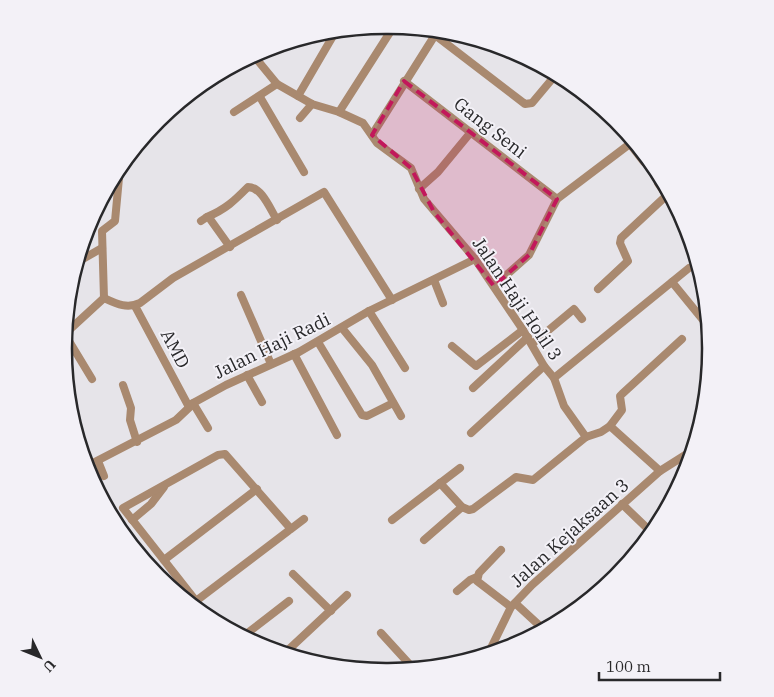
<svg xmlns="http://www.w3.org/2000/svg" width="774" height="697" font-family="'IBM Plex Serif',serif">
<style>
.lines{fill:none;stroke-linecap:round;stroke-linejoin:round}
.minor{stroke:#a9896f;stroke-width:8}
.marked{fill:#c2185b;fill-opacity:0.2;stroke:#c2185b;stroke-width:4;stroke-dasharray:10 6;stroke-linejoin:round}
.labels{text-anchor:middle;stroke-width:4;stroke-linejoin:round;paint-order:stroke}
.street-label{font-size:18px;fill:#28282a;stroke:#f3f1f7}
.rim{fill:none;stroke:#28282a;stroke-width:2.5}
</style>
<rect width="100%" height="100%" fill="#e6e4e9"/>
<g class="lines">
<g class="minor">
<path d="M435,35L525,104L532,103L553,78"/>
<path d="M254,56L277,84L312,104L339,112L363,123L377,143L411,168L424,199L475,259L523,330L544,366L554,378L564,406L586,437L533,480L516,477L473,509L469,510L462,507L440,483"/>
<path d="M404,81L557,199"/>
<path d="M298,96L333,36"/>
<path d="M260,97L304,172"/>
<path d="M234,112L277,84"/>
<path d="M339,112L394,26"/>
<path d="M300,118L312,104"/>
<path d="M372,135L435,35"/>
<path d="M630,144L644,162"/>
<path d="M658,183L668,198"/>
<path d="M419,189L438,172L471,132"/>
<path d="M207,217C226,209 234,201 248,187C262,187 270,209 277,220"/>
<path d="M201,221L207,217L210,219L230,247"/>
<path d="M81,260L102,248"/>
<path d="M434,280L443,303"/>
<path d="M672,282L703,320"/>
<path d="M494,286L529,255L557,199L631,143"/>
<path d="M598,289L628,261L620,243L621,238L666,196"/>
<path d="M241,295L271,364"/>
<path d="M104,298C117,304 127,309 140,303L173,278L324,192L392,300"/>
<path d="M104,298L102,231L115,221L119,178"/>
<path d="M135,306L189,407"/>
<path d="M369,311L405,368"/>
<path d="M342,328L372,365L401,416"/>
<path d="M67,332L104,298"/>
<path d="M66,336L92,379"/>
<path d="M318,342L362,415L367,416L393,403"/>
<path d="M532,344L574,309L582,319"/>
<path d="M452,346L476,366L523,330"/>
<path d="M294,354L337,435"/>
<path d="M247,375L262,402"/>
<path d="M554,378L689,268"/>
<path d="M123,385L131,408L130,420L137,442"/>
<path d="M473,388L528,337"/>
<path d="M193,403L208,428"/>
<path d="M610,426L622,410L620,396L622,394L682,339"/>
<path d="M471,433L544,366"/>
<path d="M586,437L601,432L610,426L660,471"/>
<path d="M98,461L104,476"/>
<path d="M87,466L176,420L195,402L226,385L299,352L369,311L475,259"/>
<path d="M622,504L648,529"/>
<path d="M132,520L151,504L164,487"/>
<path d="M392,520L460,468"/>
<path d="M291,529L225,454L218,455L123,508L196,601L304,519"/>
<path d="M424,540L462,507"/>
<path d="M501,550L479,573L477,581L511,607"/>
<path d="M164,560L257,489"/>
<path d="M293,574L331,611"/>
<path d="M457,591L470,580L477,577"/>
<path d="M515,603L541,627"/>
<path d="M381,633L412,667"/>
<path d="M245,635L289,601"/>
<path d="M286,652L347,595"/>
<path d="M489,652L511,607L532,585L660,471L690,452"/>
</g>
</g>
<path class="marked" d="M404,81L557,199L529,255L494,286L434,212L411,168L372,135Z"/>
<g class="labels">
<g class="street-label">
<text transform="translate(490 128) rotate(38)" y="6">Gang Seni</text>
<text transform="translate(517 299) rotate(56)" y="6">Jalan Haji Holil 3</text>
<text transform="translate(272 346) rotate(-26)" y="6">Jalan Haji Radi</text>
<text transform="translate(175 349) rotate(62)" y="6">AMD</text>
<text transform="translate(570 533) rotate(-42)" y="6">Jalan Kejaksaan 3</text>
</g>
</g>
<path d="M0 0H774V697H0ZM386 34H388A314 314 0 0 1 702 348V349A314 314 0 0 1 388 663H386A314 314 0 0 1 72 349V348A314 314 0 0 1 386 34Z" fill="#f3f1f7" fill-rule="evenodd"/>
<path class="rim" d="M386 34H388A314 314 0 0 1 702 348V349A314 314 0 0 1 388 663H386A314 314 0 0 1 72 349V348A314 314 0 0 1 386 34Z"/>
<g transform="translate(40 657) rotate(133)" stroke="#f3f1f7" stroke-width="4" paint-order="stroke">
<path d="M0-4L9 19L0 12L-9 19Z" fill="#28282a"/>
<text y="-8" font-size="14" font-weight="bold" text-anchor="middle" fill="#28282a">U</text>
</g>
<path d="M599 672v8h121v-8" fill="none" stroke="#28282a" stroke-width="2.5"/>
<text x="606" y="672" font-size="15" fill="#28282a" stroke="#f3f1f7" stroke-width="4" paint-order="stroke">100 m</text>
</svg>
